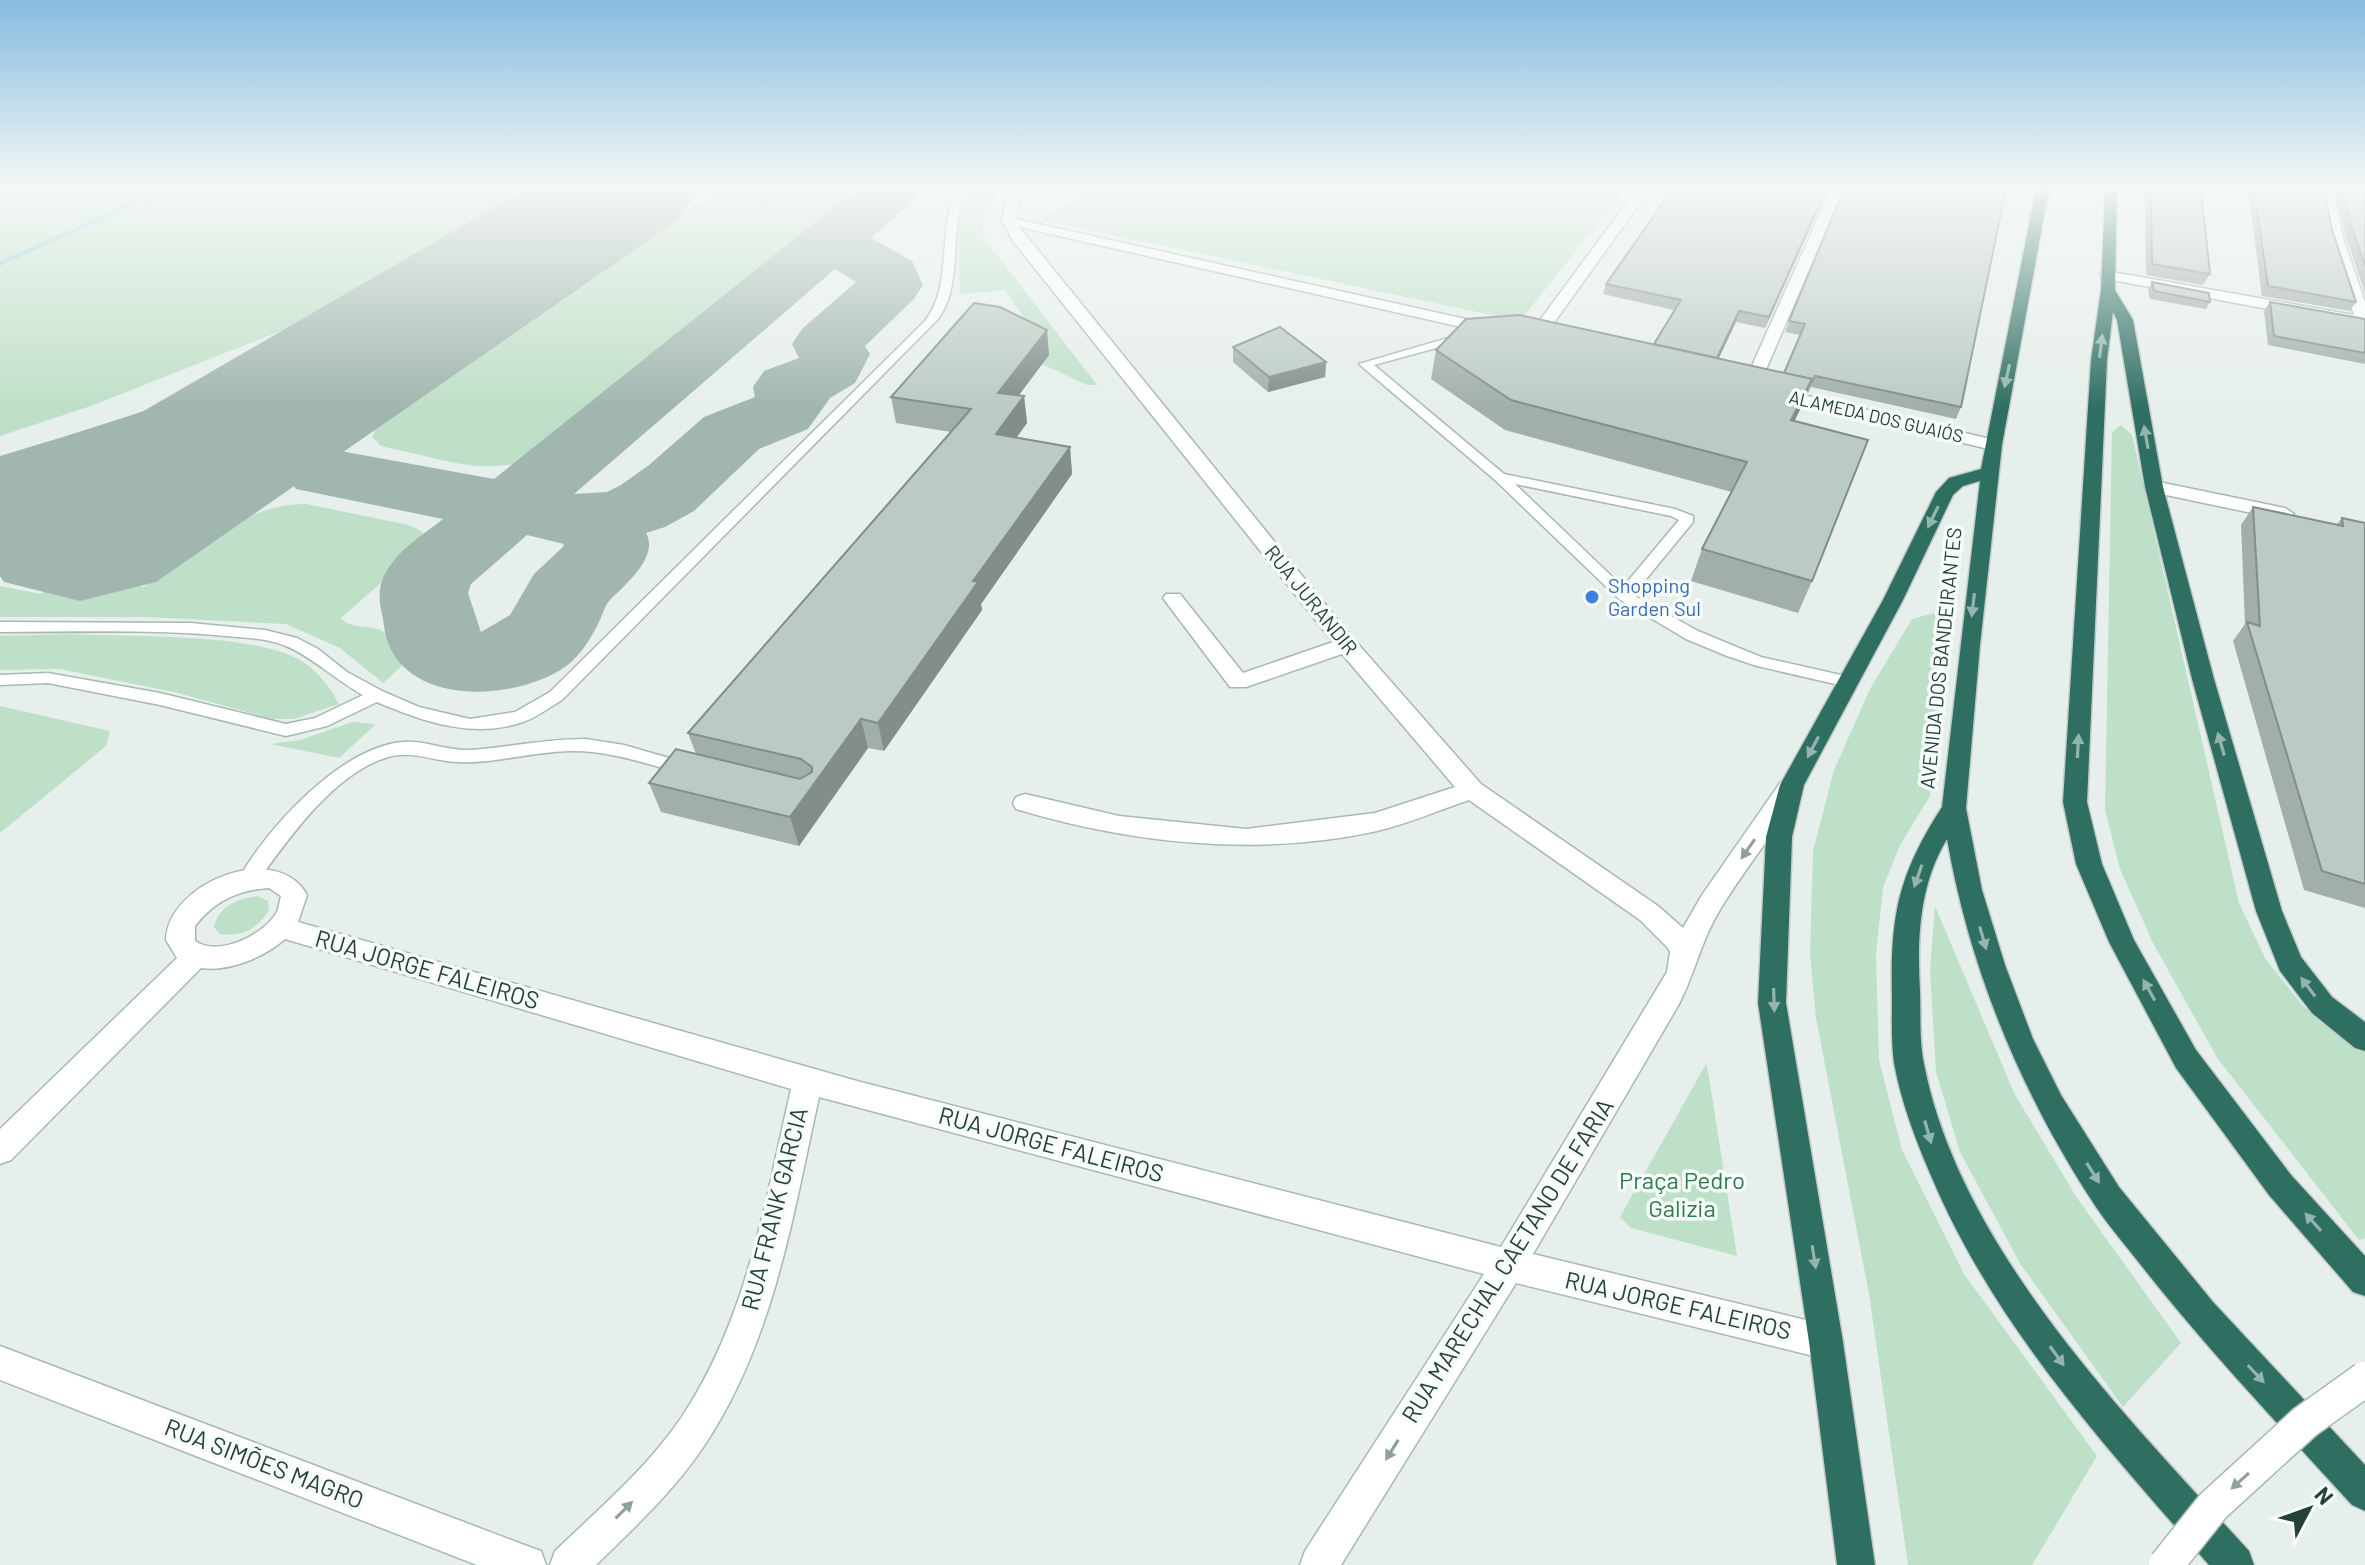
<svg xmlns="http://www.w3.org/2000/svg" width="2365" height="1565" font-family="Barlow,sans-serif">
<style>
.green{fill:#bfe0c8}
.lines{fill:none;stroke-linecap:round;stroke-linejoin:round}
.stream{fill:#8ec9d4;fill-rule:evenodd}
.taxiway{fill:#a2b6b0;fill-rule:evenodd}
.runway{fill:#a2b6b0;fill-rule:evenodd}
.lane-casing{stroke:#a8b8b2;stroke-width:3}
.street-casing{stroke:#a8b8b2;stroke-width:3}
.highway-casing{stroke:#c2cac8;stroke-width:3}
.lane{fill:#fff;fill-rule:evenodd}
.street{fill:#fff;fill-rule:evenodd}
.highway{fill:#2f6f62;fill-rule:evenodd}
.secondary-bridge-casing{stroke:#a4bbb3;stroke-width:37;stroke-linecap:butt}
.secondary-bridge{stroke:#fff;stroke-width:34}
.wall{fill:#a1aea9}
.shaded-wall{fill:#838d89}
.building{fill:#bbcac4;stroke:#838d89;stroke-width:2}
.oneway{fill:#93b5ae}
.oneway2{fill:#92a09c}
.shop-dot{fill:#3f7fe0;stroke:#f7fbf9;stroke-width:3}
.labels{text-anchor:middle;stroke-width:7;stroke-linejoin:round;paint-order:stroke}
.far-street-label{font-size:18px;fill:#24423a;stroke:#f7fbf9}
.shop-label{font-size:20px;fill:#366cbe;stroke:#f7fbf9;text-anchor:start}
.street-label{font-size:20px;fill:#24423a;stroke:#f7fbf9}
.near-street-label{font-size:24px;fill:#24423a;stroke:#f7fbf9}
.near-park-label{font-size:24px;fill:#2d7a4b;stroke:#f7fbf9}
</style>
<rect width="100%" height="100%" fill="#e6efeb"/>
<g class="green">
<path d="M8,189H543L407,269L400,268L291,327L91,406L0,436V193Z"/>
<path d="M720,189H872L546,453C491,479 451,461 394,449L381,446L372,437L376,427L385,420Z"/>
<path d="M972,189H1000L982,213L983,233L990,246L1097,385H1087L1042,364L1048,355L1005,290L960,294L958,226Z"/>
<path d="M1088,189H1625L1520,321L1042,220Z"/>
<path d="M2121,425L2132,435L2239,903L2265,958L2304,1007L2365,1052V1238L2359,1240L2218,1059L2154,945L2120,869L2105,810L2112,432Z"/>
<path d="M306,504L409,525L423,532V544L416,552L341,618C351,630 368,624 382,631C393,637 400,652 406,662L383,683L340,648L286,624L145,617H0V586L41,594L72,571L144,587C193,553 244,503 306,504Z"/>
<path d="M1934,613L1941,621L1930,796L1900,845L1883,888L1876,954L1879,1060L1902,1150L1964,1274L2097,1456L2032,1565H1908L1869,1294L1816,1018L1810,953L1813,851L1834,770L1870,689L1912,619Z"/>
<path d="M70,634C128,637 250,633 298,659C315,668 330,686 339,704L294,719H272L174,692L59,669L0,670V636Z"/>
<path d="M0,706L110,731L106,746L0,833Z"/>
<path d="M352,722L376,724L339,758L270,744L300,740Z"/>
<path d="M257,896L268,901L269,910C258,929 241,937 220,934L214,927C218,906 238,899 257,896Z"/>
<path d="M1935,906L2015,1095L2077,1198L2181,1343L2123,1407L2021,1265L1960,1152L1936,1072L1930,970Z"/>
<path d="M1706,1064L1708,1071L1737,1256L1631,1228L1620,1217Z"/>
</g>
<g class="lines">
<path class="stream" d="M162,189H171L0,266V261Z"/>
<g class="taxiway">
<path d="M857,189H921L913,201L871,238L912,261L923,285L914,299L865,346L870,354L855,383L830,398L808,429L759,449L694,511L665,527L646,533C659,556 627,583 612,598C604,605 603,615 598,624C590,640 579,657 565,667C517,700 413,707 388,643C385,635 384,626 383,619C379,601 377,588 386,572C399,549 423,535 443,519L296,489L284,472L296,455L324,448L494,479ZM835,269L856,282L802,329L792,344L799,358L764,371L753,387L755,397L704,417L649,465L621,485L607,492L574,494ZM527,535L564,544L563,547L534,574L510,615L481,632L468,593L471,584Z"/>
<path d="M507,248L529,254L539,267L529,280L408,354L302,404L167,454L0,506V456C115,422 230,385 339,335C394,309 449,262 507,248Z"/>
</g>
<path class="runway" d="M526,189H700L679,219L156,582L80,601L4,582L0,576V498L4,492Z"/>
<defs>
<g id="lane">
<path d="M957,189H967C947,230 965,282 938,319L562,700C550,707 537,717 523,722C473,739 424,722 377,702L327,726L286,736L160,705L48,683L0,685V675L48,673L160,693L286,724L315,718L363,695C337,681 311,656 286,646C267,638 246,638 226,636C151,629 75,632 0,632V622L191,623L265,630L297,638L318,649L347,672L382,691L419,707L470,719L515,712L550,692L924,322C954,286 936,230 957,189Z"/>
<path d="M1465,333L1471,337L1469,339L1374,365L1504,474L1675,509L1693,516V522L1633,595L1698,631L1739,648L1761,657L1854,678L1856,682L1854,686L1848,687L1757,666L1727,656L1686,639L1619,599L1495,480L1359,364ZM1515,484L1671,516L1679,520L1623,587Z"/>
<path d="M586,739L624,745L693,765L696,769L687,775C650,765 613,751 573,751C535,751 496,764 457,762C432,761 410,749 385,758C332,775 286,842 255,885H241L238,880C267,828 341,747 403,742C425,740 447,751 470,750C509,747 547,739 586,739Z"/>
</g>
<g id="street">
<path d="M1008,189H1021L1016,219L1497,326V332L1492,334L1019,227L1351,636L1481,784L1658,906L1683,928L1702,895L1780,783L1789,780L1798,783L1801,789C1777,830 1746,867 1721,908C1701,940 1696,971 1679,1004L1533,1254L1826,1325L1838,1330L1843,1342L1838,1354L1826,1359L1516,1283L1341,1565H1300L1305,1551L1484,1274L819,1097C793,1216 774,1339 706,1443C676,1489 635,1527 596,1565H550L555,1551C599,1509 647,1468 681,1418C747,1320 765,1202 791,1089L285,939C264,957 230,972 201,968L11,1160L0,1164V1129L177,958L166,940C168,882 277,840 307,895L298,922L857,1081L1501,1247L1667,972L1670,952L1667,947L1640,920L1469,800C1439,810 1408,824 1377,831C1258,857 1132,844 1016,809L1013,803L1016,797L1025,794L1119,816L1246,829L1375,813L1455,787L1342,654L1246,687H1230L1166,602L1163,598L1166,594H1180L1243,673L1333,642L1013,241L1002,221ZM269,888L281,896C279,903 279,910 275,915C261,936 218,957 195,941V926C214,901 238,890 269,888Z"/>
<path d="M1637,189H1650L1541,341H1529V335Z"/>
<path d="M1831,189H1844L1758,388L1756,392H1744L1742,388Z"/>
<path d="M2320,189H2333L2343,238L2365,302V327L2107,279L2100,275L2107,271L2354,315L2329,238Z"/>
<path d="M1774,388L1999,441L2002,445L1993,450L1768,397L1766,393L1768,389Z"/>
<path d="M2154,481L2285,508L2294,514L2285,520L2147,491L2145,487L2147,483Z"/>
<path d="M0,1346L527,1546L541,1551L546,1565H477L0,1380Z"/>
</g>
<g id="highway">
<path d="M2036,189H2049L2002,445L1980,645L1966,808L1982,890L2005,965L2033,1039L2061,1095L2119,1187L2213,1302L2365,1465V1511L2352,1505C2281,1427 2209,1351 2144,1269C2128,1248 2110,1228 2096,1207C2022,1095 1970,971 1947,839C1919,885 1917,939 1920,991C1921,1015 1919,1040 1924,1064C1960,1249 2126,1416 2249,1551L2254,1565H2209C2104,1445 1995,1326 1932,1178C1916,1141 1901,1102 1894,1063C1891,1041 1892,1018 1892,996C1890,916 1898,875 1942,807L1980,481L1963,486L1953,495L1903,600L1804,785L1792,837L1786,1003L1843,1342L1875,1565H1837L1809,1342L1758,1003L1766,837L1780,785L1883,600L1936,492L1949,478L1981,469Z"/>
<path d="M2105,189H2117L2115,290L2133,320L2163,487L2214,679L2282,911L2301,957L2332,997L2365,1022V1051L2355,1048L2312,1013L2280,971L2256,911L2192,679L2145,487L2117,320L2113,312L2107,360L2087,802L2102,864L2134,940L2196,1050L2291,1175L2365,1256V1296L2353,1292L2269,1195L2176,1068L2109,942L2076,864L2063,802L2091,360L2101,290Z"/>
</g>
</defs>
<use href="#lane" class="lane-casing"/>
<use href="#street" class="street-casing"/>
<use href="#highway" class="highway-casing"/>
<use href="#lane" class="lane"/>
<use href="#street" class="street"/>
<use href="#highway" class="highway"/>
<defs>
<path id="secondary-bridge" d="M2166,1565L2213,1506L2305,1422L2365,1379"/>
</defs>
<use href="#secondary-bridge" class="secondary-bridge-casing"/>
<use href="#secondary-bridge" class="secondary-bridge"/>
</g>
<g class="wall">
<path d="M1673,189H1828L1765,328L1736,322L1719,358L1784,373L1800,335L1785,332L1844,189L1961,407L1956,419L1811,387L1808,393H1806L1794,421L1812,581L1798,613L1691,581L1702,549L1732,492L1505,430L1431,379L1436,350L1654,344L1674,310L1603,294L1606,284Z"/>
<path d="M2145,189H2201L2210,274L2203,285L2146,275Z"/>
<path d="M2248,189H2324L2332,230L2356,302L2350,311L2262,296Z"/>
<path d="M2334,189H2365V293L2346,237Z"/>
<path d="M2152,282L2210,302L2206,309L2150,299L2148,290Z"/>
<path d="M2270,302L2365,319V364L2268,345L2264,311Z"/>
<path d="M1233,347L1326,362L1325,377L1268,392L1233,362Z"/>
<path d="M1049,355L1018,396H1024L1027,423L1016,438L1070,447L1072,474L981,604L982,610L884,751L868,748L799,846L661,812L649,783L696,754L688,733L951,432L896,423L891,397Z"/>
<path d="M2253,507L2337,524L2342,518L2365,523V908L2304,890L2233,641L2245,624L2241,525Z"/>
</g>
<g class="shaded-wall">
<path d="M1826,189H1828L1765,328L1769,317Z"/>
<path d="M1739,311L1736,322L1712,372L1716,360Z"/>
<path d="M1047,330L1049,355L1001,419L998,393Z"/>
<path d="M1326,362L1325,377L1268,392L1269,377Z"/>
<path d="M1812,379L1801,408L1780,450L1791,420Z"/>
<path d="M1024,396L1027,423L999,461L996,434Z"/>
<path d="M1070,447L1072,474L981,604L982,610L884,751L878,723L973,581Z"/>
<path d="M861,719L868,748L799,846L790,817Z"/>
</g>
<g class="building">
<path d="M1673,189H1826L1769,317L1739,311L1717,358L1654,344L1681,300L1606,284Z"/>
<path d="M1844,189H2006L1961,407L1815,376L1812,382H1810L1812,379L1784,373L1805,324L1789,321Z"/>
<path d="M2151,189H2201L2210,274L2152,264Z"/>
<path d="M2254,189H2324L2332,230L2356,302L2268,286Z"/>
<path d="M2342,189H2365V266L2352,228Z"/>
<path d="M2152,282L2209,293L2210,302L2154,291Z"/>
<path d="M2270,302L2365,319V353L2274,336Z"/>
<path d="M974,303L1000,307L1047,330L998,393L1024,396L996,434L1070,447L973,581L978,582L878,723L861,719L790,817L649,783L676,749L800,779L812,772V767L801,759L688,733L971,409L891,397Z"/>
<path d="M1519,315L1812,379L1791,420L1868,440L1812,581L1702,549L1747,462L1511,400L1436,350L1466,319Z"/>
<path d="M1280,327L1326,362L1269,377L1233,347Z"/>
<path d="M2253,507L2343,526L2342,518L2365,523V884L2322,871L2247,622L2260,626Z"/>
</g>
<defs><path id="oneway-solid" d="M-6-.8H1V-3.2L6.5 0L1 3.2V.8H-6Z" transform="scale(2)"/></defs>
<g class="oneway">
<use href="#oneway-solid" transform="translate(2101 346) rotate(-83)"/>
<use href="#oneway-solid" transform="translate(2007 376) rotate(102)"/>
<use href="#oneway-solid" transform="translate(2146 437) rotate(-100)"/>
<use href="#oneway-solid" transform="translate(1933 517) rotate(116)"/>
<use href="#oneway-solid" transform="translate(1973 605) rotate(97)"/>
<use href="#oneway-solid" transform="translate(2221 744) rotate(-106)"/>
<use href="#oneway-solid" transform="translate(2078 746) rotate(-87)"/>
<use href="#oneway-solid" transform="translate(1813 747) rotate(118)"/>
<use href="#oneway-solid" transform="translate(1918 876) rotate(109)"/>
<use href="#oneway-solid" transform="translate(1983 938) rotate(74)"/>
<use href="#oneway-solid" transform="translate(2308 987) rotate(-127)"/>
<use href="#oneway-solid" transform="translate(2149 990) rotate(-119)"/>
<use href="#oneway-solid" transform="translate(1774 1000) rotate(88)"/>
<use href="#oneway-solid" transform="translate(1928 1132) rotate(74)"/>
<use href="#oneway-solid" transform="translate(2093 1173) rotate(58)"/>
<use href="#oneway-solid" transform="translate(2313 1222) rotate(-132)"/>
<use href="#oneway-solid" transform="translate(1814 1257) rotate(81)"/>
<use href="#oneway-solid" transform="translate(2057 1356) rotate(54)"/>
<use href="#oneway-solid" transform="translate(2256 1374) rotate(47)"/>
</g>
<g class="oneway2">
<use href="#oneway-solid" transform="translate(1748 849) rotate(125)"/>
<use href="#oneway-solid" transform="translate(1392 1450) rotate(122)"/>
<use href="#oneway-solid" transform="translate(2240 1481) rotate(138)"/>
<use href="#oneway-solid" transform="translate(624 1510) rotate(-45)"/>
</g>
<linearGradient id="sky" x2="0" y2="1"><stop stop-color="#84bce0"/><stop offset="0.46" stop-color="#f4f8f6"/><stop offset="1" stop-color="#f4f8f6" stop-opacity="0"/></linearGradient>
<rect width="2365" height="408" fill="url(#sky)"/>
<circle class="shop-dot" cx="1592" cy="597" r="8"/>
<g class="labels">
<g class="far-street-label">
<text transform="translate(1876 417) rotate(13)" y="6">ALAMEDA DOS GUAIÓS</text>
</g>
<g class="shop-label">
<text x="1608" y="593">Shopping<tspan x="1608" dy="23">Garden Sul</tspan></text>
</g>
<g class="street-label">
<text transform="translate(1311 600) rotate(51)" y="7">RUA JURANDIR</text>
<text transform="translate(1941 658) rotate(-84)" y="7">AVENIDA DOS BANDEIRANTES</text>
</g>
<g class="near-street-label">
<text transform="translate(427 970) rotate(16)" y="8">RUA JORGE FALEIROS</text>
<text transform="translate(1051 1145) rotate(15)" y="8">RUA JORGE FALEIROS</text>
<text transform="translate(775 1209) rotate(-76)" y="8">RUA FRANK GARCIA</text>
<text transform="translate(1508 1261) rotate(-58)" y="8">RUA MARECHAL CAETANO DE FARIA</text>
<text transform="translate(1678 1306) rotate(13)" y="8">RUA JORGE FALEIROS</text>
<text transform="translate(264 1464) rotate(21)" y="8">RUA SIMÕES MAGRO</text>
</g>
<g class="near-park-label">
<text x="1682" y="1189">Praça Pedro<tspan x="1682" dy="28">Galizia</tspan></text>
</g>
</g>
<g transform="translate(2309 1509) rotate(49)" stroke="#f7fbf9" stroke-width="6" paint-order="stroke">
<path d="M0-6L14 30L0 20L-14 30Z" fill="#24423a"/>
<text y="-12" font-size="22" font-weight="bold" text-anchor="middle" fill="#24423a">N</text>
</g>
</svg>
